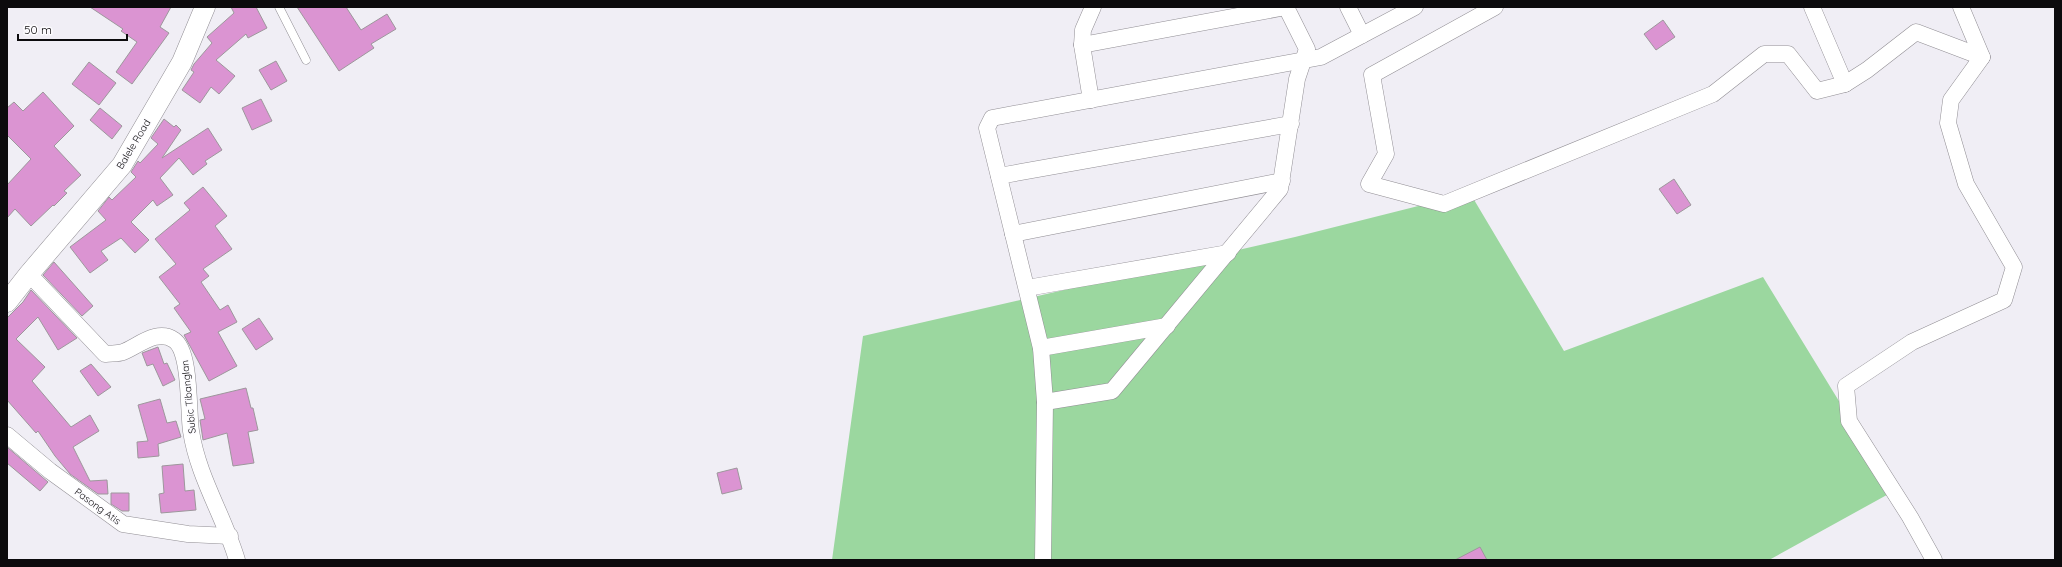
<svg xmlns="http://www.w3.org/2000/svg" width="2062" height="567" font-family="Quicksand,sans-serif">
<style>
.green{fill:#9bd79f}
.building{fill:#db94d2;stroke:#9d979c}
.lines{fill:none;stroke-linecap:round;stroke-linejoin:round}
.service-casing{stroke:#918e94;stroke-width:9}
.minor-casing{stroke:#918e94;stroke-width:17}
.tertiary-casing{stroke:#918e94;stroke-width:21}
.service{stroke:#fff;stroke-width:8}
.minor{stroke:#fff;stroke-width:16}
.tertiary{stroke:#fff;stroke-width:20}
.labels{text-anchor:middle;stroke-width:3;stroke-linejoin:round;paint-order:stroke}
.street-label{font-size:10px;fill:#0c0b0d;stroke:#fdfcff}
</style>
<rect width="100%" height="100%" fill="#f0eef5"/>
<path class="green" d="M1470,193L1564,351L1763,277L1894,491L1769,560H832L863,336L1295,237Z"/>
<g class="building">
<path d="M90,7H171L160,27L169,33L132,84L116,72L137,42L121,31L123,29Z"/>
<path d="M231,7H256L267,28L248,38L246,34L216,60L235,76L219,94L211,87L200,103L182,90L194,72L191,70L194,64L212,43L207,37L234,13Z"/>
<path d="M297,7H346L361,30L387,14L396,29L371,44L374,48L339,71Z"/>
<path d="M1663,20L1675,37L1656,50L1644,34Z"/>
<path d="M276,61L287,81L271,90L259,70Z"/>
<path d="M89,62L116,83L99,105L72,84Z"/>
<path d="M43,92L74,126L54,146L81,175L64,191L67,193L54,206L53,205L31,226L15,209L7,218V185L31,159L7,135V108L14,102L23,111Z"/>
<path d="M261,99L272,121L252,130L242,108Z"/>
<path d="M100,108L122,126L112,139L90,120Z"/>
<path d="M164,119L174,127L176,125L181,130L162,158L208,128L222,150L205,161L207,164L193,175L179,158L160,178L173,195L157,206L153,200L131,222L149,240L135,253L121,238L101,251L108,260L90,273L70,247L106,220L98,211L109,197L112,200L136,177L131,172L138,161L140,163L158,144L151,138Z"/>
<path d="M1674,179L1691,205L1677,214L1659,189Z"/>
<path d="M203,187L227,216L215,226L232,249L203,269L209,276L201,282L220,310L228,305L237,322L218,332L237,366L209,381L184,335L191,332L174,308L180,304L159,277L176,264L155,239L190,210L184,203Z"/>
<path d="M54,262L93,306L82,316L43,275Z"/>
<path d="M31,290L77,338L58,350L38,317L16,339L45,367L32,381L71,427L90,415L99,431L73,447L90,481L107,480L108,494H98L70,474L55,456L38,431L36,433L7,400V318L23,302Z"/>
<path d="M259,318L273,339L256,350L242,329Z"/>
<path d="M158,347L164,364L167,363L175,380L163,386L153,364L147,366L142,353Z"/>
<path d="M91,364L111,387L98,396L80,371Z"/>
<path d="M246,388L251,408H253L258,430L248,432L254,463L233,466L227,433L203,440L200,420L205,419L200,399Z"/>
<path d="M160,399L167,423L176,421L181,437L158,444L159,456L138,458L137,442L148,441L138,405Z"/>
<path d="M7,447L48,482L40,491L7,463Z"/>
<path d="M183,464L185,491L194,490L196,510L161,513L159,494L164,493L162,466Z"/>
<path d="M737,468L742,489L722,494L717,473Z"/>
<path d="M111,493H129V511H122L111,504Z"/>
<path d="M1480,547L1487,560H1455Z"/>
</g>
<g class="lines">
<defs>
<path id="service" d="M279,7L306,60"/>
<g id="minor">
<path d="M1348,7L1362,35"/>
<path d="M1495,7L1372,75L1386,154L1369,184L1444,204L1713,94L1764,54H1788L1817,91L1845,84L1867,70L1916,32L1982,57"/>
<path d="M1812,7L1845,84"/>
<path d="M1082,45L1286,7"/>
<path d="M1091,100L1082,45L1083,30L1093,7"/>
<path d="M999,176L1291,124"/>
<path d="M1013,234L1282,181"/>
<path d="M29,274L105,354C111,353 118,354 123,352C137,347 157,328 174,340C191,351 188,411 191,431C198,477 224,516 237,560"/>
<path d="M1027,288L1228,253"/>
<path d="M1041,348L1167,326"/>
<path d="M1045,402L1112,391L1280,189L1297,79L1307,49L1286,7"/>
<path d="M7,435L50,471L123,524L188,534L230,536"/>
<path d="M1043,560L1045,402L1041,348L987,128L992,118L1321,57L1415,7"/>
<path d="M1934,560L1910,517L1849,421L1846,386L1912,342L2004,300L2014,267L1966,184L1948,123L1951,100L1982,57L1961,7"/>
</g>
<path id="tertiary" d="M7,302L29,274L122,165L182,62L205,7"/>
</defs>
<use href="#service" class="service-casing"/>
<use href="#minor" class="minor-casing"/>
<use href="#tertiary" class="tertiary-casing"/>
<use href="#service" class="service"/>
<use href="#minor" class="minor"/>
<use href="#tertiary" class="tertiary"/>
</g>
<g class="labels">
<g class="street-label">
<text transform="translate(133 144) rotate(-59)" y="4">Balele Road</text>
<text transform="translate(188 397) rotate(-96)" y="4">Subic Tibanglan</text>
<text transform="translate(98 506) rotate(36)" y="4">Pasong Atis</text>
</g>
</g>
<rect width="2062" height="567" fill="none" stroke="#0c0b0d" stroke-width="16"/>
<path d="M18 34v6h109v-6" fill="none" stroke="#0c0b0d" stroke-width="2"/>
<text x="24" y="34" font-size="12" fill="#0c0b0d" stroke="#fdfcff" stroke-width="3" paint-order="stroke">50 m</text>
</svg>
